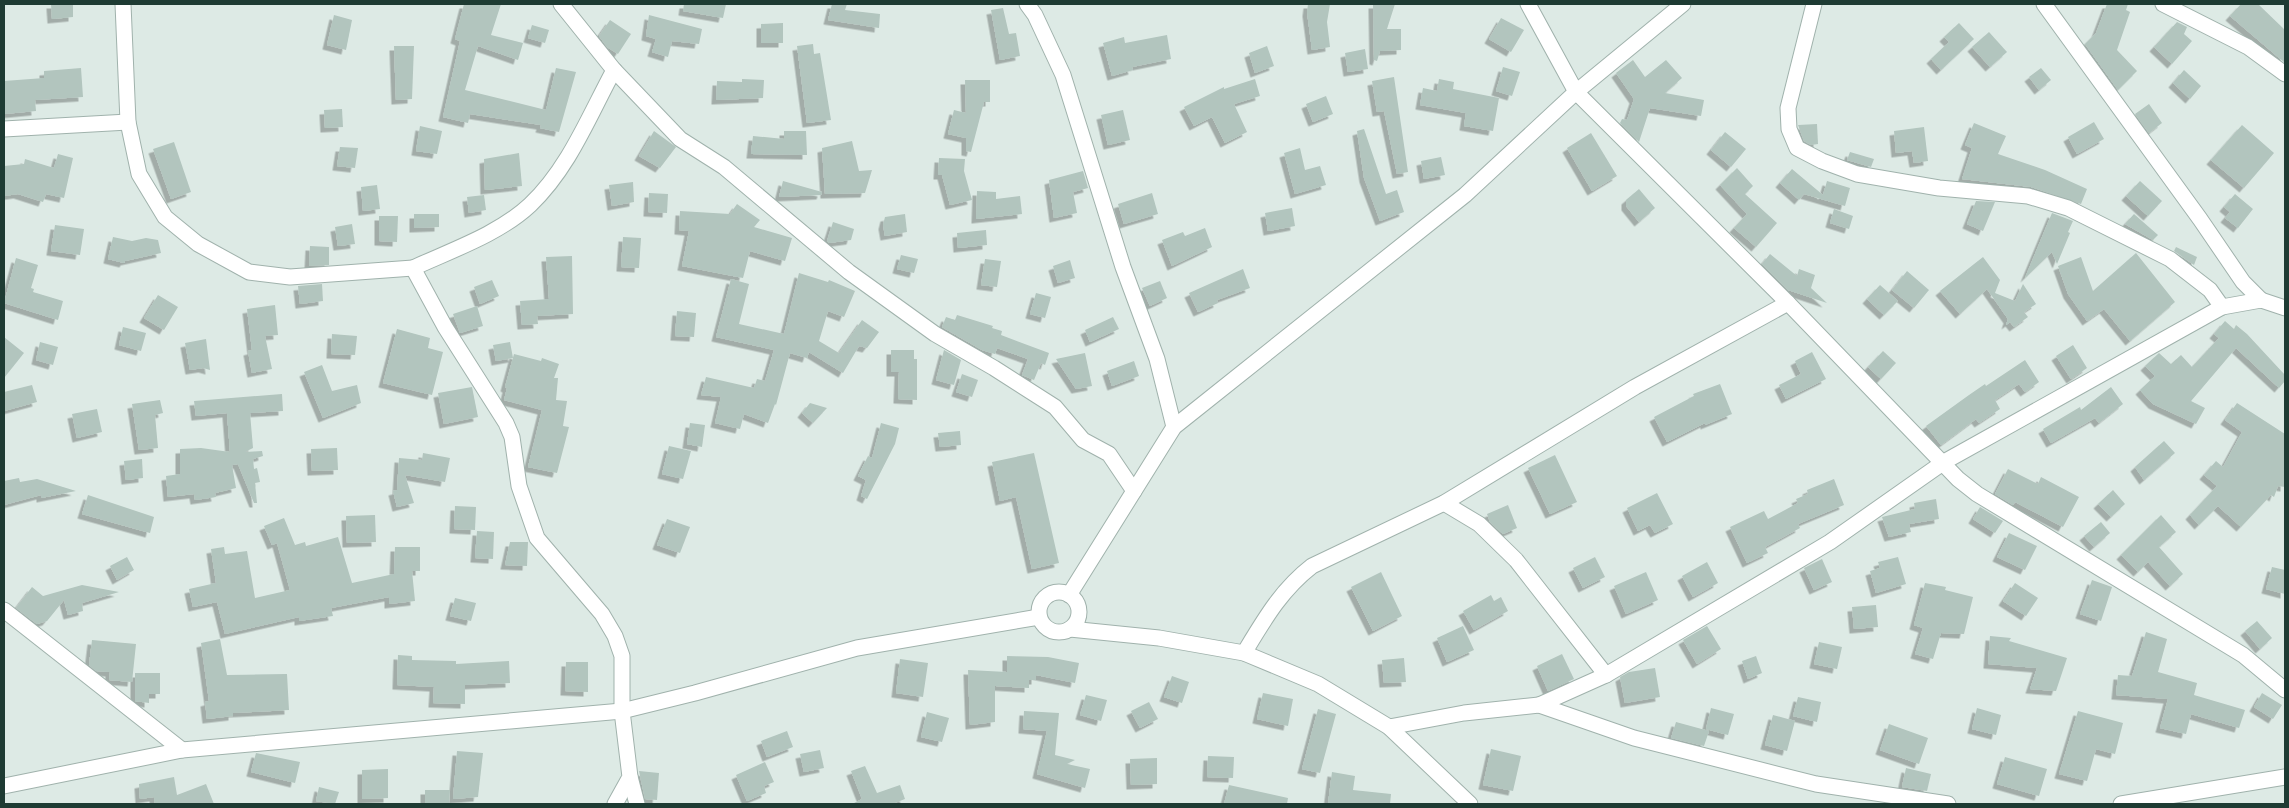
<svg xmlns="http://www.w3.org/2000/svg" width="2289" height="808" font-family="Figtree,sans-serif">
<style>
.building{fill:#b2c5be;filter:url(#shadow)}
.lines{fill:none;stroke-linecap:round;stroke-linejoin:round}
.minor-casing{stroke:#a0b2ac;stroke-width:17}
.tertiary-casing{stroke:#a0b2ac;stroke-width:17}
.minor{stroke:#fff;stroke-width:15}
.tertiary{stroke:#fff;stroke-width:15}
</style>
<defs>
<filter id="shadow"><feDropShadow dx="-4.5" dy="4.5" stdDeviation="0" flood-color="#0004"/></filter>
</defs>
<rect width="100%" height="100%" fill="#ddeae5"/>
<g class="building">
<path d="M51,4H73V17L52,19Z"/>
<path d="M464,4H501L491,35L523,43L518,60L478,46L465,90L546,110L556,68L576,72L559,132L540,128L541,125L470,114L468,123L443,117L460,41L455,39Z"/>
<path d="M684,4H726L723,18L683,11Z"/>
<path d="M832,4H847L845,10L880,14L879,28L828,20Z"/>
<path d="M1308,4H1330L1327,22L1330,47L1312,50L1307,12Z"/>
<path d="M1373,4H1395L1387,29H1401V50L1380,51L1377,61L1374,60Z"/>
<path d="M2107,4H2128L2126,10L2130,12L2117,50L2137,71L2118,90L2085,44L2096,33Z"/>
<path d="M2241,4H2258L2285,30V63L2230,16Z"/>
<path d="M1003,8L1009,34L1016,33L1020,56L1000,60L991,10Z"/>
<path d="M334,15L352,20L346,50L327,45Z"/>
<path d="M649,15L702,29L699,44L672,41L668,57L652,52L656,39L646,36Z"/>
<path d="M1501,18L1524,30L1511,52L1489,39Z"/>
<path d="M610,20L631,34L618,54L607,47L599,36Z"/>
<path d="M2177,22L2187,27L2184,34L2192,41L2172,64L2154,47Z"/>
<path d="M783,23V43H761V24Z"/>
<path d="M1959,23L1974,39L1941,70L1931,59L1949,42L1944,37Z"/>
<path d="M532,25L549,30L545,43L528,38Z"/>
<path d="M1989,32L2007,52L1990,67L1972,47Z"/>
<path d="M1167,35L1171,59L1132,67L1133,70L1112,76L1103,43L1124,37L1125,43Z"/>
<path d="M813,44L814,54L820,53L831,120L807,123L797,46Z"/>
<path d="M394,46H414L412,99L396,100Z"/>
<path d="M1267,46L1274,66L1255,73L1249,53Z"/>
<path d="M1365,49L1368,69L1348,72L1345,53Z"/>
<path d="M1633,60L1645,77L1666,60L1682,78L1665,93L1704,100L1701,116L1650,108L1639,142L1620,123L1622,119L1627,120L1634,99L1616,73Z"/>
<path d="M1503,67L1520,72L1512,96L1496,91Z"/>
<path d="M81,68L83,97L35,100L36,111L4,114V81L44,78V71Z"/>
<path d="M2041,68L2051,80L2039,90L2029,77Z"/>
<path d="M2184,70L2201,86L2190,99L2173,83Z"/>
<path d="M1394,77L1408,172L1397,174L1384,111L1377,112L1372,81Z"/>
<path d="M742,79L764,80L763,98L716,100L717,81L742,82Z"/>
<path d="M1255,79L1260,96L1234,104L1247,132L1225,143L1212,117L1194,126L1184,107L1224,87V89Z"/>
<path d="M1439,79L1454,82L1453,89L1499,98L1493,131L1464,126L1466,113L1420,105L1423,88L1437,91Z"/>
<path d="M965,80H990V102H984L971,152L966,151V138L948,134L954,110L966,113Z"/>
<path d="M1326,96L1333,114L1313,122L1306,104Z"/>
<path d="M2149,104L2162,123L2149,133L2135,114Z"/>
<path d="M342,109L343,127L325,128L324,110Z"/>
<path d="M1123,110L1130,140L1108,145L1101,115Z"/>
<path d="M2094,122L2104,139L2077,154L2068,137Z"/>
<path d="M1974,123L2006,136L1998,154L2045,170L2087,189L2081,204L2031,187L1962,179L1972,148L1965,145Z"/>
<path d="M1817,124L1818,144L1811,145L1804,141L1798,125Z"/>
<path d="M2242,125L2274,153L2244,188L2211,160Z"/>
<path d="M420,126L442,131L437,154L416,151Z"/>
<path d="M1924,127L1928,161L1914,163L1912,151L1896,153L1894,131Z"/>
<path d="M1364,129L1386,194L1397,190L1404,212L1380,221L1364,178L1357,131Z"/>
<path d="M654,131L676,147L660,168L639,156Z"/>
<path d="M784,131H806L807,155L751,154L753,136L784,139Z"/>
<path d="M1725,132L1746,149L1731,167L1711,150Z"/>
<path d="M1591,133L1617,176L1592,191L1567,148Z"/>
<path d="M852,141L859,171L872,170L865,193L825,194L822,148Z"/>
<path d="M174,142L191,192L171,199L153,149Z"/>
<path d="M340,147L358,148L355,168L337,166Z"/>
<path d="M1300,148L1305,170L1320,166L1326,185L1295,194L1284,153Z"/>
<path d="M1850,152L1874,159L1871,167L1847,160Z"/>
<path d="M519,153L522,186L485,190L484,159Z"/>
<path d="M58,154L73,158L64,198L46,194L43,202L18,194L4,196V166L24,164L25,159L54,168Z"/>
<path d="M1441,157L1445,175L1424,179L1421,161Z"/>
<path d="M939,158L965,159L964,171L972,200L950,205L942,175H938Z"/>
<path d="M1737,168L1753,186L1745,194L1777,223L1756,247L1734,228L1747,214L1720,185Z"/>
<path d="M1792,169L1823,195L1827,181L1850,188L1845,206L1804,194L1799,200L1780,183Z"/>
<path d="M1083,171L1088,188L1073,192L1077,213L1054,218L1049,180Z"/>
<path d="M783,181L822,192L821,195L779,197Z"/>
<path d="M2140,181L2162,201L2148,216L2126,196Z"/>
<path d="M633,182L634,202L612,206L609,185Z"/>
<path d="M377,185L380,209L363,211L361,187Z"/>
<path d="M1639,189L1655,208L1639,222L1626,206V200Z"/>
<path d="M977,191L996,192V199L1020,196L1022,214L976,219Z"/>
<path d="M649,193L668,194L667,213L648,212Z"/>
<path d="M1152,193L1158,214L1124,224L1118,204Z"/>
<path d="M2235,194L2253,209L2238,228L2225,218L2230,212L2224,207Z"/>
<path d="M484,195L486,210L469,213L467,197Z"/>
<path d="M1976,201L1995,202L1983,231L1967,224Z"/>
<path d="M737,204L760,220L754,227L792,238L785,261L750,251L743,278L682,266L689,231L679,230L680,211L730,214Z"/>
<path d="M1292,208L1295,226L1268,231L1265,213Z"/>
<path d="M1834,209L1853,216L1849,229L1830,223Z"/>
<path d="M2052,213L2073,221L2068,232L2070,233L2057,264L2052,252L2025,278Z"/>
<path d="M414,214H439V227L414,228Z"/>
<path d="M905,214L907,232L885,236L883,225L885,217Z"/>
<path d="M2134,214L2158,235L2153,240L2125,224Z"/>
<path d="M379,216H398L397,242L379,241Z"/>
<path d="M833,222L854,229L851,240L829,243L827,241Z"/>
<path d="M352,224L355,244L338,246L335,227Z"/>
<path d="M55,225L84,229L80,255L51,251Z"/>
<path d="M1205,228L1212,247L1172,266L1162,240L1183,232L1185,236Z"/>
<path d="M986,230L987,245L958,248L957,233Z"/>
<path d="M113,237L132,241L146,238L158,240L161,253L125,261L124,263L108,259Z"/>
<path d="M623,237L641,238L639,268L621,267Z"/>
<path d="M310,246L329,247V265L309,266Z"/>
<path d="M2176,247L2197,257L2194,265L2174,251Z"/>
<path d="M2136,253L2175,302L2130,341L2104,309L2087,321L2068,294L2058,266L2081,257L2093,291Z"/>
<path d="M1770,254L1797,276L1799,269L1815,275L1811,288L1827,303L1788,290L1762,264Z"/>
<path d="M901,255L918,259L914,273L897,269Z"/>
<path d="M572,256L573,314L537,316L538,324L522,325L520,301L549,299L546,257Z"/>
<path d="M1983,257L2000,280L1995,293L2015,301L2023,284L2036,304L2024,312L2028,317L2014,327L2010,322L2006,325L2008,319L1987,289L1960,314L1940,291Z"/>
<path d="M16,258L38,265L31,288L34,289L33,292L63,301L58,320L4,303Z"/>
<path d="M985,259L1001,261L997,287L981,285Z"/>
<path d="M1070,260L1075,278L1058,283L1053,266Z"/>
<path d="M1243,269L1250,288L1217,300L1218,303L1198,312L1189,293Z"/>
<path d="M1907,271L1929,290L1914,308L1892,290Z"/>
<path d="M799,273L828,282L829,280L855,291L844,317L828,311L819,341L839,353L862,320L879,332L867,348L859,346L843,373L809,352L807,358L790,353L776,405L775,404L768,423L744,414L740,429L715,423L721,397L701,395L706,377L754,388L757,379L765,381L774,350L716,337L731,279L749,284L739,324L784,334Z"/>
<path d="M492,280L499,296L480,304L474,287Z"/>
<path d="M1160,281L1167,298L1150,306L1142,288Z"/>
<path d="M322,284L323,301L300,304L298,286Z"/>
<path d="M1880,285L1898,301L1884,315L1867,299Z"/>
<path d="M1036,293L1051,297L1045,318L1030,314Z"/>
<path d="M158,295L178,307L164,330L144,318Z"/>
<path d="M275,305L278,335L265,336L272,369L252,373L248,351L252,350L247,309Z"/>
<path d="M477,306L483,326L460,333L453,314Z"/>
<path d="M677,311L696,313L694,337L675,336Z"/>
<path d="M957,315L993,326L992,328L1002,331L1001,335L1049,353L1045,365L1041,363L1034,380L1022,375L1028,359L997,348L995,354L982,350L942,327L946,317L955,320Z"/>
<path d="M1113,317L1119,329L1090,342L1085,330Z"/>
<path d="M2225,321L2234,329L2236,325L2247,334L2285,375V381L2279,388L2236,348L2191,401L2205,408L2196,424L2153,404L2140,390L2155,376L2145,366L2159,353L2171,364L2181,355L2192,367L2219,338L2214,334Z"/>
<path d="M123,327L146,333L141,351L119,345Z"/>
<path d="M397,329L430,338L428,348L443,352L432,395L383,383Z"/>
<path d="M332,334L357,336L355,355L331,354Z"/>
<path d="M4,337L24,353L4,378Z"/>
<path d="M206,339L210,370L203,368L190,370L185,343Z"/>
<path d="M40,342L58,347L53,365L36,360Z"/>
<path d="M510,342L513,358L496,361L493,345Z"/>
<path d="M2073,345L2087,368L2071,379L2056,356Z"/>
<path d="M891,350H914V359H917V400L898,399L899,372H891Z"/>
<path d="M944,350L961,360L954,385L936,380Z"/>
<path d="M1883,351L1896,363L1881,379L1868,367Z"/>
<path d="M1812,352L1826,379L1786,399L1779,385L1801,374L1795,361Z"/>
<path d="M1085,353L1092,386L1076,389L1056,359Z"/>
<path d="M514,354L541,361L542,358L559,364L554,378H558L556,400L567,401L563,426L569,427L557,473L528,467L542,410L504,400L507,388L505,387Z"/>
<path d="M2025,360L2039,382L2025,392L2019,384L1995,400L2000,409L1979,423L1976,419L1941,445L1926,426L1969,395L1985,384L1986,386Z"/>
<path d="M1134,361L1139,376L1112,386L1107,371Z"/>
<path d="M322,365L332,391L357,385L361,403L323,418L304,372Z"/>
<path d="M962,374L978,380L972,397L956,392Z"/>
<path d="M1720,384L1732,414L1705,425V423L1667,442L1654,417L1694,396L1693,394Z"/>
<path d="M32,385L37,402L4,411V392Z"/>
<path d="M472,387L478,417L444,424L438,393Z"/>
<path d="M2111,387L2123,404L2099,423L2095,418L2051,443L2043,429L2080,407L2081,410Z"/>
<path d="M282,394L283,411L250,413L253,448L245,452L262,451L263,456L253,459L254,469L257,468L260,482L255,483L257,503H254L238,464L232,465L236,488L215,493L216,497L195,500L194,494L168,497L166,476L180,474V449L201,448L230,452L227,413L196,416L194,401Z"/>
<path d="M160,400L163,413L155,415L158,448L139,450L132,404Z"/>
<path d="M810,403L827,408L813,423L802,413Z"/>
<path d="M2237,403L2285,434V487L2278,486L2274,497L2271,495L2241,527L2218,506L2199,525L2190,515L2217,486L2204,475L2216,461L2223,467L2242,432L2225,420Z"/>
<path d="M97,409L102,432L77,438L72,414Z"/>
<path d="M690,423L705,425L702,447L687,444Z"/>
<path d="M881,423L899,428L895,444L867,499L861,496L866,480L858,476L868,456L872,458Z"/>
<path d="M960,431L961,445L940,447L938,433Z"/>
<path d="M2164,441L2175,453L2144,480L2135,467Z"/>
<path d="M669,446L691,451L683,479L662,474Z"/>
<path d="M337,448L338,470L312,471L311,449Z"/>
<path d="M423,453L450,458L445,482L405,475L414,503L397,507L393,491L397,490L399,458L422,460Z"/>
<path d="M1034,453L1059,563L1032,569L1016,497L1000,501L992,462Z"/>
<path d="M1555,455L1577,502L1550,514L1528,468Z"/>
<path d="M142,459L143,478L126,480L124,461Z"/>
<path d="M2008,469L2038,484L2041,477L2079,497L2063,527L2015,502L2013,505L1995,494Z"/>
<path d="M19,478L20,482L37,479L76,491L41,498V495L4,505V481Z"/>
<path d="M1834,479L1844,505L1798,524L1800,528L1765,547L1768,553L1747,563L1730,527L1764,511L1768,519L1798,503L1796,499L1808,494L1807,490Z"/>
<path d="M2113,490L2125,504L2111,517L2098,504Z"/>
<path d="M1657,493L1673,524L1655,533L1650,525L1638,531L1627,508Z"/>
<path d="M88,495L154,517L150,533L82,514Z"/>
<path d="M1936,499L1939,519L1909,524L1911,532L1889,537L1882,517L1915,509L1914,503Z"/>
<path d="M1508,505L1517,528L1503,534L1490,522L1487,514Z"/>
<path d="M455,506L476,507L475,530L454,529Z"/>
<path d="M1980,507L2003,521L1995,533L1973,519Z"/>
<path d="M375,515L376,542L347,543L346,516Z"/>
<path d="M2161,515L2176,532L2159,547L2183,574L2170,586L2148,562L2138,572L2121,555Z"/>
<path d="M284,518L295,545L305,542L306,546L338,537L352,583L394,574L395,547H420V571H412L415,601L389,604V597L331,608L333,616L299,621V617L225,634L217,602L193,607L189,589L216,583L211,549L224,547L225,554L247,551L255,598L290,590L277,543L272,545L264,526Z"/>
<path d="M667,519L690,527L680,553L657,545Z"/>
<path d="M2101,522L2110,533L2094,547L2084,536Z"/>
<path d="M477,531L494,532L493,559L475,558Z"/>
<path d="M2009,533L2037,546L2025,570L1997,557Z"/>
<path d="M510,542H528L527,566L505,565Z"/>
<path d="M127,557L134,570L117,580L110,566Z"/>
<path d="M1595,557L1605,577L1583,588L1573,568Z"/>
<path d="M1898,557L1906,584L1876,593L1870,571L1880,568L1878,562Z"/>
<path d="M1822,559L1832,582L1814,590L1804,568Z"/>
<path d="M1707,562L1718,583L1693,597L1682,576Z"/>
<path d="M2272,567L2285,570V594L2266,589Z"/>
<path d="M1381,572L1402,616L1373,631L1351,587Z"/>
<path d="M1646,572L1658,600L1626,614L1614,586Z"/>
<path d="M2092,580L2112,587L2101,621L2080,614Z"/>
<path d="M1925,583L1946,587L1945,590L1973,597L1964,634L1941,633L1933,659L1915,654L1923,628L1914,625Z"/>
<path d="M2015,583L2038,598L2026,616L2003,601Z"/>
<path d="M82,585L119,592L82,603L83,611L68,615L64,600L47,621L37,624L16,608L32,587L43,596Z"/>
<path d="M1491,595L1494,601L1501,597L1508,611L1474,630L1463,611Z"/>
<path d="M455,598L476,603L471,621L450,616Z"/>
<path d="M1876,605L1878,627L1854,629L1852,607Z"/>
<path d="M2257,621L2272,638L2260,649L2245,631Z"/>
<path d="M1463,626L1474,650L1447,662L1437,638Z"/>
<path d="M1707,626L1721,649L1697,664L1683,640Z"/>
<path d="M2146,632L2167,639L2158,672L2197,683L2194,695L2245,710L2239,728L2191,714L2186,734L2160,728L2168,699L2116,695L2118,675L2132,676Z"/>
<path d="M1990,636L2011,638L2009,641L2067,658L2056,691L2030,689L2037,668L1988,664Z"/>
<path d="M220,639L227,675L287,674L289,710L233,713V716L207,719L205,702L209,701L201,643Z"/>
<path d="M92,640L136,644L132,682L109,680L110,672L96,671L89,665Z"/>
<path d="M1819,642L1842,647L1837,669L1814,664Z"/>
<path d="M1562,654L1574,679L1548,691L1537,666Z"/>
<path d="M398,655L412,656V660L456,661V664L509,661L510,683L465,685V704L433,703L434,687L397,685Z"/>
<path d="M1007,656L1048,657L1079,663L1075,683L1036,675V680H1029V688L995,686V722L970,725L968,670L1007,672Z"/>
<path d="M1756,656L1762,673L1748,679L1742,661Z"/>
<path d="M1404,658L1406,682L1384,683L1382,660Z"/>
<path d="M900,659L928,663L923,697L896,693Z"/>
<path d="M566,662H588V692L565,691Z"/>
<path d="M1655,668L1660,697L1625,703L1620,677L1629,672Z"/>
<path d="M135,673H160V694H149V703L135,701Z"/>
<path d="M1172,676L1189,682L1182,703L1164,697Z"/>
<path d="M1263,693L1293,699L1288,726L1257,719Z"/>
<path d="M2262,693L2282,705L2273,719L2254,707Z"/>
<path d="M1086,695L1107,700L1101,721L1080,715Z"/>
<path d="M1798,697L1821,702L1817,722L1793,716Z"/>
<path d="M1149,702L1158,719L1140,728L1131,711Z"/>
<path d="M1711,708L1734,714L1728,735L1706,729Z"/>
<path d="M1977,708L2001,715L1996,735L1972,729Z"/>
<path d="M1318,709L1336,714L1320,773L1302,769Z"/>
<path d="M1024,711L1059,713L1055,755L1075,760L1067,764L1090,769L1085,788L1037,774L1047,731L1023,729Z"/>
<path d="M2078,711L2123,723L2115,754L2096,749L2087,781L2059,774Z"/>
<path d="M927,712L949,718L942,742L921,737Z"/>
<path d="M1773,715L1795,721L1787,751L1765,745Z"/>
<path d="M1676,722L1709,731L1704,746L1671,738Z"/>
<path d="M1889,724L1928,738L1919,764L1880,750Z"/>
<path d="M787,731L793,747L767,757L761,741Z"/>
<path d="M1491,749L1521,756L1513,791L1483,785Z"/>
<path d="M820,750L824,768L804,772L800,754Z"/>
<path d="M457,751L483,753L478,797L453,799Z"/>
<path d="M256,753L300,762L295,783L251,772Z"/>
<path d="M1208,756L1234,757L1233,778L1207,777Z"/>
<path d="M2005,757L2047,769L2039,796L1997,784Z"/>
<path d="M1157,758V784L1131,785L1130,759Z"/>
<path d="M765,762L774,782L764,786L766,793L747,801L736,775Z"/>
<path d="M865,766L877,793L900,785L905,799L892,804H852L862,799L851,771Z"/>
<path d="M1906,768L1931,774L1927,791L1902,787Z"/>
<path d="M388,769V798L362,799V770Z"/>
<path d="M639,771L659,773L657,800L645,799Z"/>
<path d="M1332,772L1355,776L1353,790L1391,794L1390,804H1328Z"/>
<path d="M174,777L177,795L206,784L214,804H155L154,797L140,799L139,784Z"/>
<path d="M1229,785L1288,798L1287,804H1224Z"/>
<path d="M319,787L339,792L335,804L316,801Z"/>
<path d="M425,790H450L449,804H425Z"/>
</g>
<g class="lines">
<defs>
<g id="minor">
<path d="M123,4L128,122L139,174L165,217L198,244L249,272L290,277L413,268"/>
<path d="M561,4L614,70L680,139L724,167L849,272L935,334L994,368L1055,407L1083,440L1109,454L1134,491"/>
<path d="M1027,4L1035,15L1063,75L1123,267L1157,359L1174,427"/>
<path d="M1528,4L1576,92L1788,303L1958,479L1977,494L2243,655L2285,690"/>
<path d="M1814,4L1788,108L1789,129L1797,148L1822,161L1857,174L1939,188L2028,196L2068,208L2170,259L2210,290L2222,307"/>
<path d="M2044,4L2200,219L2243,282L2261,300"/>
<path d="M2163,4L2248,47L2285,74"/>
<path d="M614,70C589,116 569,168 530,205C499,234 452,250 413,268L445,327L506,423L512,437L519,486L537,538L602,614L615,636L622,656V711L630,777L615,804"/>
<path d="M4,129L128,122"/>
<path d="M1444,503L1479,524L1516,560L1606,675"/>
<circle cx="1059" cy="612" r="20"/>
<path d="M1069,595L1174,427L1465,195L1576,92L1683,4"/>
<path d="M4,610L182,750"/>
<path d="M1244,653C1264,620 1281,590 1312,566L1444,503L1635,387L1788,303"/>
<path d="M1539,705L1606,675L1830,542L1944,462L2222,307L2261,300L2285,308"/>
<path d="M1389,727L1464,713L1539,705L1634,738L1816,784L1948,804"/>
<path d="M630,777L637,804"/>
<path d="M4,786L182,750L622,711L695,693L857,648L1039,617"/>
<path d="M2121,804L2285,777"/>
</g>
<path id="tertiary" d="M1070,629L1159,638L1244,653L1318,684L1389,727L1470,804"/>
</defs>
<use href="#minor" class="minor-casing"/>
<use href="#tertiary" class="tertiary-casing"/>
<use href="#minor" class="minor"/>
<use href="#tertiary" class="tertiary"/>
</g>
<rect width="2289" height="808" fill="none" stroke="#1e3b33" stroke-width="10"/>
</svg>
